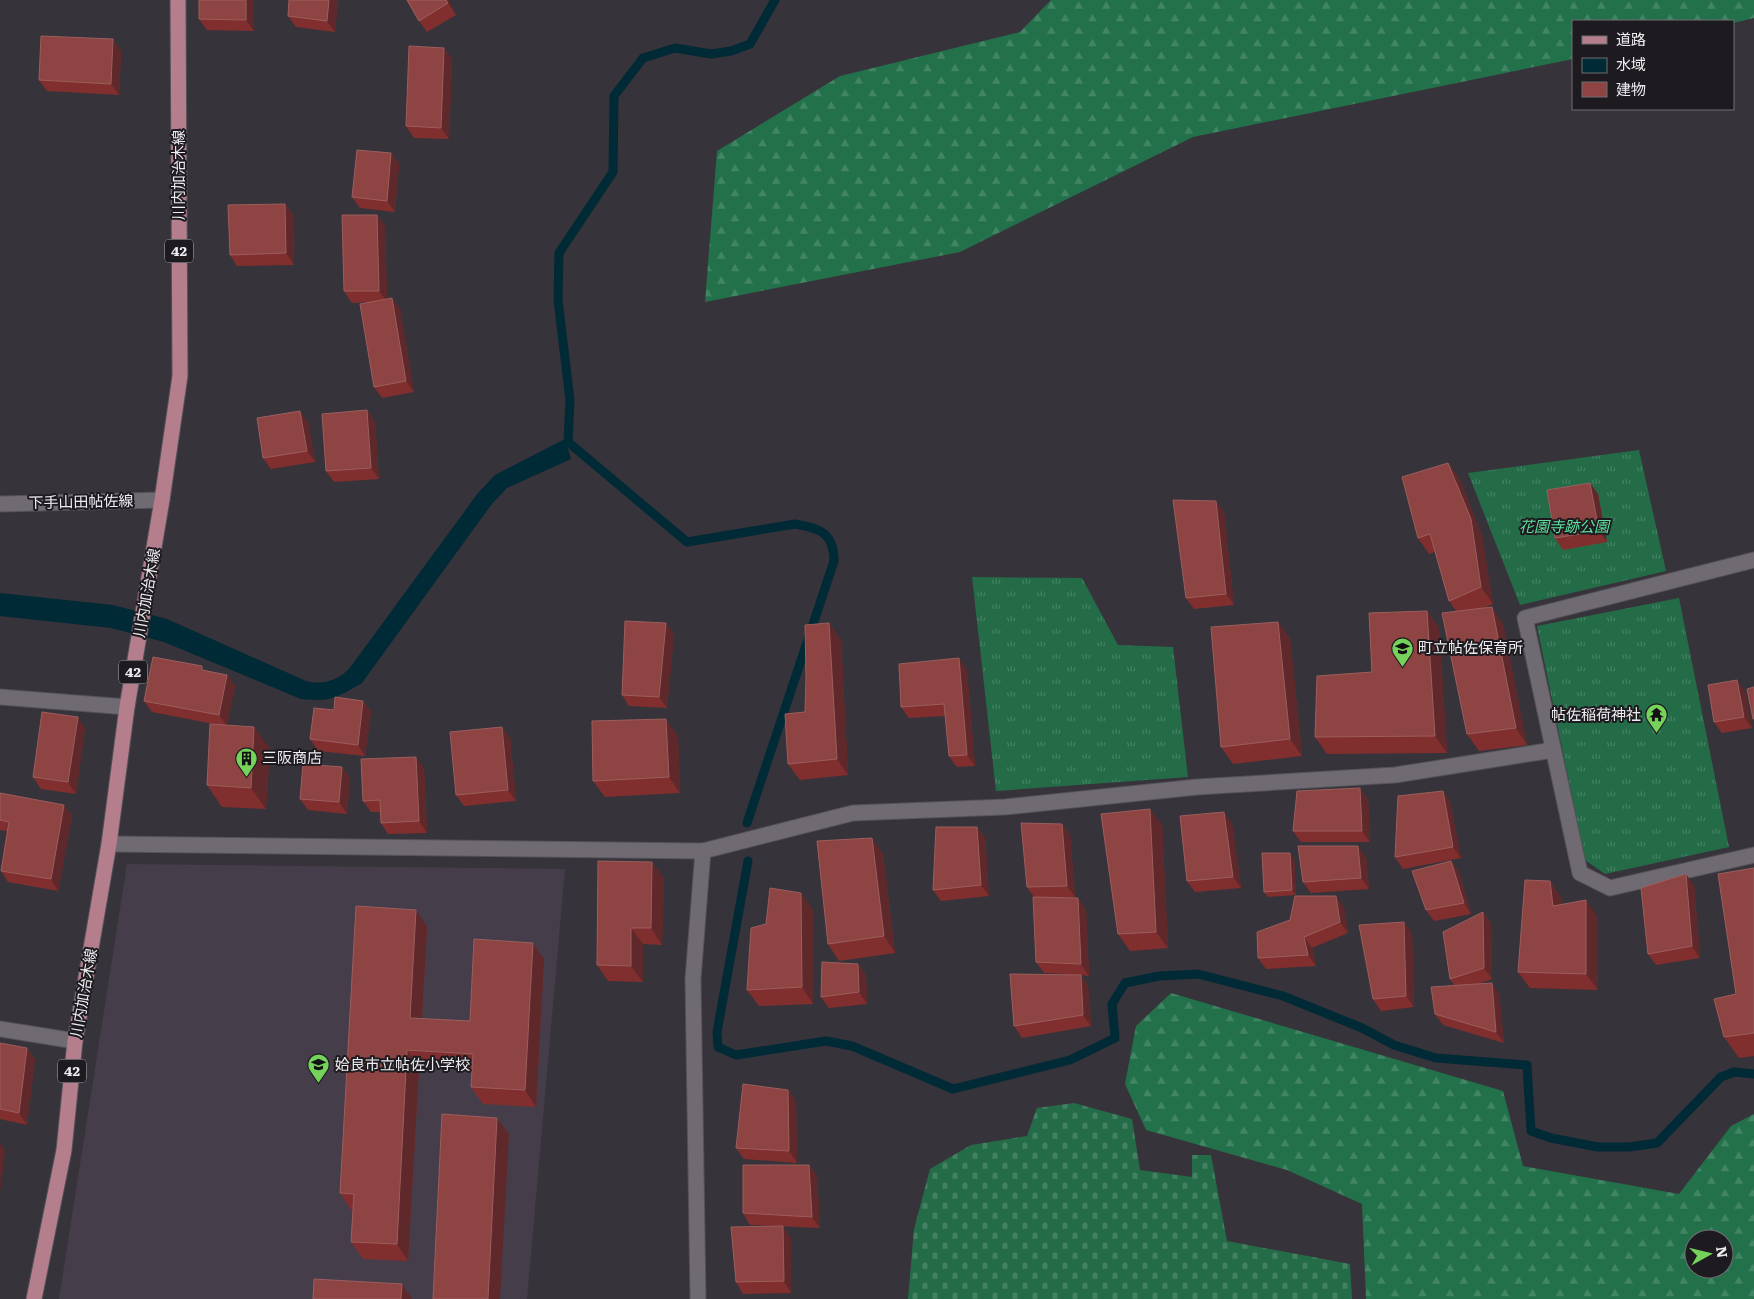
<svg xmlns="http://www.w3.org/2000/svg" width="1754" height="1299" font-family="Literata,'Noto Sans JP',serif">
<style>
.built{fill:#453e4a}
.grass{fill:url(#grass-tufts)}
.forest{fill:url(#forest-firs);fill-rule:evenodd}
.cemetery{fill:url(#cemetery-stones)}
.water{fill:#002a36}
.lines{fill:none;stroke-linecap:round;stroke-linejoin:round}
.stream{stroke:#002a36;stroke-width:9}
.street-casing{stroke:#545157;stroke-width:17}
.secondary-casing{stroke:#545157;stroke-width:17}
.primary-casing{stroke:#545157;stroke-width:17}
.street{stroke:#706b73;stroke-width:15}
.secondary{stroke:#706b73;stroke-width:15}
.primary{stroke:#b47e8d;stroke-width:15}
.wall{fill:#812f2e}
.shaded-wall{fill:#5f282a}
.building{fill:#8d4443;stroke:#9c5e5e}
.labels{text-anchor:middle;stroke-width:4;stroke-linejoin:round;paint-order:stroke}
.shield{fill:#1d1b1f;stroke:#afadb1;stroke-width:1}
.shield-label{font-size:14px;font-weight:bold;fill:#eeecf0}
.street-label{font-size:15px;fill:#eeecf0;stroke:#1d1b1f}
.park-label{font-size:15px;font-style:italic;fill:#5de29e;stroke:#1d1b1f}
.poi-label{font-size:15px;fill:#eeecf0;stroke:#1d1b1f;text-anchor:start}
</style>
<defs>
<pattern id="grass-tufts" width="24" height="20" patternUnits="userSpaceOnUse" patternTransform="scale(1.25)"><rect width="24" height="20" fill="#246c48"/><path d="M3 7l-1-3M5 7V3M7 7l1-3M15 17l-1-3M17 17v-4M19 17l1-3" fill="none" stroke="#448163"/></pattern>
<pattern id="forest-firs" width="22" height="20" patternUnits="userSpaceOnUse" patternTransform="scale(1.25)"><rect width="22" height="20" fill="#22714a"/><path d="M5 1l3.5 6h-7zM16 11l3.5 6h-7z" fill="#428564"/></pattern>
<pattern id="cemetery-stones" width="16" height="16" patternUnits="userSpaceOnUse" patternTransform="scale(1.25)"><rect width="16" height="16" fill="#246c48"/><path d="M2 7V4a2 2 0 0 1 4 0v3zM10 15v-3a2 2 0 0 1 4 0v3z" fill="#448163"/></pattern>
</defs>
<rect width="100%" height="100%" fill="#37333a"/>
<path class="built" d="M127,864L565,869L527,1299H59Z"/>
<g class="grass">
<path d="M1639,450L1666,571L1520,605L1468,473Z"/>
<path d="M972,577L1082,578L1118,645L1173,647L1188,777L996,791Z"/>
<path d="M1679,598L1729,847L1605,874L1585,860L1537,626Z"/>
</g>
<g class="forest">
<path d="M1051,0H1754V18L1733,23V21H1573V59L1193,137L960,252L705,302L717,151L840,76L1020,32Z"/>
<path d="M1171,993L1503,1091L1523,1166L1679,1194L1731,1126L1754,1114V1299H1366L1362,1204L1287,1170L1146,1130L1125,1084L1136,1026ZM1694,1239H1724V1269H1694Z"/>
</g>
<path class="cemetery" d="M1074,1103L1132,1119L1140,1170L1192,1177V1155H1211L1227,1241L1350,1264L1352,1299H908L914,1229L930,1169L971,1145L1027,1136L1037,1108Z"/>
<path class="water" d="M565,439L571,459L507,488L491,505L362,683C336,698 331,702 301,699L164,642L111,628L0,616V593L113,605L167,619L306,681C323,685 336,681 349,669L478,493L495,475Z"/>
<g class="lines">
<g class="stream">
<path d="M747,823L834,561C834,533 820,528 795,524L687,542L568,442L570,400L558,300L559,253L613,172L614,96L643,58L675,48L711,54L731,51L750,44L775,0"/>
<path d="M748,861L717,1032L718,1047L736,1055L826,1041L852,1046L953,1089L1070,1060L1115,1038L1112,1004L1125,983L1159,976L1198,974L1283,996L1362,1028L1394,1045L1436,1058L1527,1065L1531,1131L1551,1138L1598,1147H1629L1657,1143L1721,1077L1734,1072L1754,1074"/>
</g>
<defs>
<g id="street">
<path d="M1754,560L1525,618L1580,873L1610,888L1754,855"/>
<path d="M0,697L127,707"/>
<path d="M109,844L703,851L853,813L1005,807L1197,787L1395,775L1553,750"/>
<path d="M0,1029L75,1041"/>
<path d="M698,1299L693,979L703,851"/>
</g>
<path id="secondary" d="M0,504L162,500"/>
<path id="primary" d="M34,1299L64,1150L75,1041L109,844L127,707L162,500L180,376L178,0"/>
</defs>
<use href="#street" class="street-casing"/>
<use href="#secondary" class="secondary-casing"/>
<use href="#primary" class="primary-casing"/>
<use href="#street" class="street"/>
<use href="#secondary" class="secondary"/>
<use href="#primary" class="primary"/>
</g>
<g class="wall">
<path d="M254,0V31L207,30L199,19Z"/>
<path d="M289,0H338L335,32L296,27L288,16Z"/>
<path d="M407,0H448L456,15L427,32L419,21Z"/>
<path d="M121,51L119,95L47,91L39,80Z"/>
<path d="M452,59L449,139L414,138L406,126Z"/>
<path d="M391,153L399,164L395,212L360,208L352,197Z"/>
<path d="M285,204L293,215L294,265L237,266L230,255Z"/>
<path d="M377,215L385,226L387,299L400,309L414,392L382,398L374,387L367,302L352,303L344,291Z"/>
<path d="M367,410L375,422L379,479L334,482L326,471Z"/>
<path d="M308,422L315,462L271,469L263,458Z"/>
<path d="M1448,463L1460,480L1482,536L1493,604L1483,608L1503,624L1527,745L1479,751L1467,734L1456,611L1449,601L1435,552L1429,554L1418,538Z"/>
<path d="M1590,483L1598,494L1607,542L1563,550L1555,538Z"/>
<path d="M1224,512L1234,605L1194,609L1186,598Z"/>
<path d="M1427,611L1439,628L1447,753L1327,754L1315,737Z"/>
<path d="M1278,622L1290,639L1302,756L1233,764L1221,747Z"/>
<path d="M674,634L667,708L629,706L622,695Z"/>
<path d="M841,640L848,775L800,780L788,764L805,712L806,678Z"/>
<path d="M967,670L975,766L957,767L949,756L945,716L909,718L901,707Z"/>
<path d="M205,671L227,675L235,686L227,725L270,748L266,809L222,807L207,785L219,725L152,712L144,701Z"/>
<path d="M1745,692L1752,728L1722,733L1714,722Z"/>
<path d="M363,701L371,712L365,756L318,751L310,739L334,710Z"/>
<path d="M85,728L76,794L41,789L33,777Z"/>
<path d="M678,736L680,793L605,797L593,781Z"/>
<path d="M510,738L516,801L464,806L456,795Z"/>
<path d="M342,767L350,778L347,814L308,810L300,799Z"/>
<path d="M424,768L427,833L388,834L381,823L380,812H371L363,801Z"/>
<path d="M1443,791L1450,802L1461,858L1403,869L1395,857Z"/>
<path d="M0,793L64,805L72,816L58,891L8,882L1,871L7,831L0,830Z"/>
<path d="M1368,799L1370,842H1301L1293,831Z"/>
<path d="M1062,824L1070,835L1075,897L1057,898H1078L1086,910L1089,976L1081,975L1088,986L1091,1026L1022,1038L1014,1026L1066,974L1044,973L1036,962L1034,897L1027,887Z"/>
<path d="M1232,824L1241,888L1195,892L1187,881Z"/>
<path d="M1162,825L1168,948L1130,951L1118,934Z"/>
<path d="M977,827L985,838L989,896L941,901L933,890Z"/>
<path d="M883,854L895,953L839,961L828,944Z"/>
<path d="M1366,857L1369,889L1311,893L1303,882Z"/>
<path d="M1294,858L1296,895L1268,897L1264,892Z"/>
<path d="M1451,861L1459,872L1471,914L1434,921L1426,910Z"/>
<path d="M1754,868V1056L1739,1058L1724,1037L1736,994Z"/>
<path d="M664,878L662,945L643,944V982L608,981L597,965Z"/>
<path d="M1550,881L1561,898L1562,905L1598,917V990L1530,988L1518,972Z"/>
<path d="M1694,885L1700,958L1656,965L1648,954Z"/>
<path d="M1344,907L1348,933L1312,948L1316,966L1266,969L1258,958Z"/>
<path d="M813,910V1004L759,1006L747,990L766,924Z"/>
<path d="M1483,912L1491,923L1492,979L1478,984L1499,994L1504,1043L1443,1025L1435,1014L1454,985L1450,979Z"/>
<path d="M427,927L422,1019L470,1021L544,959L536,1107L483,1104L471,1087L472,1070L419,1067L408,1261L363,1259L351,1242L353,1210H351L340,1193Z"/>
<path d="M1412,933L1414,1007L1381,1011L1373,999Z"/>
<path d="M858,964L866,975L867,1004L829,1008L821,997Z"/>
<path d="M0,1043L27,1048L35,1059L27,1125L0,1119Z"/>
<path d="M788,1090L796,1102L797,1163L744,1159L736,1148Z"/>
<path d="M809,1165L817,1176L820,1228L750,1225L743,1213Z"/>
<path d="M791,1238V1293L743,1294L736,1282Z"/>
</g>
<g class="shaded-wall">
<path d="M246,0H254V31L246,20Z"/>
<path d="M329,0H338L335,32L327,21Z"/>
<path d="M446,0H448L456,15Z"/>
<path d="M113,39L121,51L119,95L111,84Z"/>
<path d="M444,48L452,59L449,139L441,128Z"/>
<path d="M391,153L399,164L395,212L387,201Z"/>
<path d="M285,204L293,215L294,265L286,253Z"/>
<path d="M377,215L385,226L387,302L379,291Z"/>
<path d="M392,298L400,309L414,392L406,381Z"/>
<path d="M367,410L375,422L379,479L371,468Z"/>
<path d="M300,411L308,422L315,462L307,451Z"/>
<path d="M1448,463L1460,480L1482,536L1493,604L1481,587Z"/>
<path d="M1590,483L1598,494L1607,542L1599,531Z"/>
<path d="M1216,501L1224,512L1234,605L1226,594Z"/>
<path d="M1492,607L1503,624L1527,745L1516,728Z"/>
<path d="M1427,611L1439,628L1447,753L1435,736Z"/>
<path d="M1278,622L1290,639L1302,756L1290,739Z"/>
<path d="M666,623L674,634L667,708L659,697Z"/>
<path d="M829,623L841,640L848,775L837,759Z"/>
<path d="M959,658L967,670L975,766L967,755Z"/>
<path d="M227,675L235,686L227,726L219,715Z"/>
<path d="M1737,680L1745,692L1752,728L1744,717Z"/>
<path d="M363,701L371,712L365,756L358,745Z"/>
<path d="M78,717L85,728L76,794L68,782Z"/>
<path d="M666,719L678,736L680,793L669,777Z"/>
<path d="M254,727L270,748L266,809L251,788Z"/>
<path d="M502,727L510,738L516,801L508,790Z"/>
<path d="M416,757L424,768L427,833L419,821Z"/>
<path d="M342,767L350,778L347,814L339,802Z"/>
<path d="M1360,788L1368,799L1370,842L1362,831Z"/>
<path d="M1443,791L1450,802L1461,858L1453,847Z"/>
<path d="M64,805L72,816L58,891L51,879Z"/>
<path d="M1150,809L1162,825L1168,948L1156,932Z"/>
<path d="M1224,812L1232,824L1241,888L1233,877Z"/>
<path d="M1062,824L1070,835L1075,897L1067,886Z"/>
<path d="M977,827L985,838L989,896L981,885Z"/>
<path d="M872,838L883,854L895,953L884,936Z"/>
<path d="M1358,846L1366,857L1369,889L1361,878Z"/>
<path d="M1290,853L1294,858L1296,895L1292,890Z"/>
<path d="M1451,861L1459,872L1471,914L1464,903Z"/>
<path d="M652,862L664,878L662,945L651,928Z"/>
<path d="M1686,874L1694,885L1700,958L1692,946Z"/>
<path d="M1550,881L1561,898L1565,923L1553,906Z"/>
<path d="M801,893L813,910V1004L802,987Z"/>
<path d="M1336,896L1344,907L1348,933L1340,922Z"/>
<path d="M1078,898L1086,910L1089,976L1081,964Z"/>
<path d="M1586,900L1598,917V990L1586,974Z"/>
<path d="M416,910L427,927L421,1034L410,1018Z"/>
<path d="M1483,912L1491,923L1492,979L1484,968Z"/>
<path d="M1404,922L1412,933L1414,1007L1406,996Z"/>
<path d="M631,928L643,944V982L631,966Z"/>
<path d="M1304,937L1312,948L1316,966L1308,955Z"/>
<path d="M533,943L544,959L536,1107L525,1090Z"/>
<path d="M858,964L866,975L867,1004L859,992Z"/>
<path d="M1081,975L1088,986L1091,1026L1083,1015Z"/>
<path d="M1492,983L1499,994L1504,1043L1496,1032Z"/>
<path d="M27,1048L35,1059L27,1125L19,1113Z"/>
<path d="M407,1050L419,1067L408,1261L397,1244Z"/>
<path d="M788,1090L796,1102L797,1163L789,1151Z"/>
<path d="M497,1118L509,1134L500,1299H488Z"/>
<path d="M0,1143L5,1151L0,1192Z"/>
<path d="M809,1165L817,1176L820,1228L812,1217Z"/>
<path d="M783,1226L791,1238V1293L784,1281Z"/>
<path d="M402,1284L412,1299H401Z"/>
</g>
<g class="building">
<path d="M199,0H246V20L199,19Z"/>
<path d="M289,0H329L327,21L288,16Z"/>
<path d="M407,0H446L448,3L419,21Z"/>
<path d="M41,36L113,39L111,84L39,80Z"/>
<path d="M409,46L444,48L441,128L406,126Z"/>
<path d="M357,150L391,153L387,201L352,197Z"/>
<path d="M285,204L286,253L230,255L228,205Z"/>
<path d="M342,215H377L379,291H344Z"/>
<path d="M392,298L406,381L374,387L360,304Z"/>
<path d="M367,410L371,468L326,471L322,414Z"/>
<path d="M300,411L307,451L263,458L257,418Z"/>
<path d="M1448,463L1471,519L1481,587L1449,601L1430,534L1418,538L1402,477Z"/>
<path d="M1590,483L1599,531L1555,538L1547,490Z"/>
<path d="M1173,500L1216,501L1226,594L1186,598Z"/>
<path d="M1492,607L1516,728L1467,734L1442,613Z"/>
<path d="M1427,611L1435,736L1315,737L1317,676L1372,672L1369,613Z"/>
<path d="M625,621L666,623L659,697L622,695Z"/>
<path d="M1278,622L1290,739L1221,747L1211,627Z"/>
<path d="M829,623L837,759L788,764L785,714L805,712L806,678L805,625Z"/>
<path d="M153,657L202,666V670L227,675L219,715L144,701Z"/>
<path d="M959,658L967,755L949,756L944,704L901,707L899,664Z"/>
<path d="M1737,680L1744,717L1714,722L1708,685Z"/>
<path d="M1754,687V719H1753L1747,689Z"/>
<path d="M335,697L363,701L358,745L310,739L314,708L334,710Z"/>
<path d="M42,712L78,717L68,782L33,777Z"/>
<path d="M666,719L669,777L593,781L592,721Z"/>
<path d="M210,724L254,727L251,788L207,785Z"/>
<path d="M502,727L508,790L456,795L450,732Z"/>
<path d="M416,757L419,821L381,823L380,800L363,801L361,759Z"/>
<path d="M303,764L342,767L339,802L300,799Z"/>
<path d="M1360,788L1362,831H1293L1297,791Z"/>
<path d="M1443,791L1453,847L1395,857L1398,796Z"/>
<path d="M0,793L64,805L51,879L1,871L9,822L0,820Z"/>
<path d="M1150,809L1156,932L1118,934L1101,814Z"/>
<path d="M1224,812L1233,877L1187,881L1180,816Z"/>
<path d="M1021,823L1062,824L1067,886L1027,887Z"/>
<path d="M936,827H977L981,885L933,890Z"/>
<path d="M872,838L884,936L828,944L817,841Z"/>
<path d="M1298,846H1358L1361,878L1303,882Z"/>
<path d="M1262,853H1290L1292,890L1264,892Z"/>
<path d="M598,861L652,862L651,928H631V966L597,965Z"/>
<path d="M1451,861L1464,903L1426,910L1412,871Z"/>
<path d="M1754,868V1033L1724,1037L1714,999L1736,994L1718,874Z"/>
<path d="M1686,874L1692,946L1648,954L1641,888Z"/>
<path d="M1525,880L1550,881L1553,906L1586,900V974L1518,972Z"/>
<path d="M770,888L801,893L802,987L747,990L751,928L766,924Z"/>
<path d="M1295,896H1336L1340,922L1304,937L1308,955L1258,958L1257,932L1290,920Z"/>
<path d="M1033,897L1078,898L1081,964L1036,962Z"/>
<path d="M356,906L416,910L410,1018L470,1021L474,939L533,943L525,1090L471,1087L473,1054L407,1050L397,1244L351,1242L354,1194L340,1193Z"/>
<path d="M1483,912L1484,968L1450,979L1443,932Z"/>
<path d="M1404,922L1406,996L1373,999L1359,925Z"/>
<path d="M822,962L858,964L859,992L821,997Z"/>
<path d="M1010,974L1081,975L1083,1015L1014,1026Z"/>
<path d="M1492,983L1496,1032L1435,1014L1431,987Z"/>
<path d="M0,1043L27,1048L19,1113L0,1109Z"/>
<path d="M743,1084L788,1090L789,1151L736,1148Z"/>
<path d="M442,1114L497,1118L488,1299H433Z"/>
<path d="M743,1165H809L812,1217L743,1213Z"/>
<path d="M783,1226L784,1281L736,1282L731,1227Z"/>
<path d="M314,1279L402,1284L401,1299H313Z"/>
</g>
<defs>
<symbol id="school-pin" viewBox="-11 -11 22 30"><path d="M0 17L-7.5 6A9.5 9.5 0 1 1 7.5 6Z" fill="#75d25b" stroke="#1d1b1f"/><path d="M0-5L7-2L0 1L-7-2ZM-4 1L0 2.5L4 1V4Q0 6-4 4Z" fill="#111"/></symbol>
<symbol id="temple-pin" viewBox="-11 -11 22 30"><path d="M0 17L-7.5 6A9.5 9.5 0 1 1 7.5 6Z" fill="#75d25b" stroke="#1d1b1f"/><path d="M0-6L5-2H3V0L6.5 2.5H4V6H1.5V3h-3V6H-4V2.5H-6.5L-3 0V-2H-5Z" fill="#111"/></symbol>
<symbol id="building-pin" viewBox="-11 -11 22 30"><path d="M0 17L-7.5 6A9.5 9.5 0 1 1 7.5 6Z" fill="#75d25b" stroke="#1d1b1f"/><path d="M-4-6H4V6H1V3H-1V6H-4ZM-2.5-4.3h1.7v1.8h-1.7ZM.8-4.3h1.7v1.8H.8ZM-2.5-1h1.7V.8h-1.7ZM.8-1h1.7V.8H.8Z" fill="#111"/></symbol>
</defs>
<g fill-rule="evenodd">
<use href="#school-pin" x="1390" y="636" width="25" height="34"/>
<use href="#temple-pin" x="1644" y="702" width="25" height="34"/>
<use href="#building-pin" x="234" y="746" width="25" height="34"/>
<use href="#school-pin" x="306" y="1052" width="25" height="34"/>
</g>
<g class="labels">
<g class="shield">
<rect x="165" y="239.5" width="28" height="23" rx="4"/>
<rect x="119" y="660.5" width="28" height="23" rx="4"/>
<rect x="58" y="1059.5" width="28" height="23" rx="4"/>
</g>
<g class="shield-label">
<text x="179" y="256">42</text>
<text x="133" y="677">42</text>
<text x="72" y="1076">42</text>
</g>
<g class="street-label">
<text transform="translate(179 175) rotate(-90)" y="5">川内加治木線</text>
<text transform="translate(81 502) rotate(-1)" y="5">下手山田帖佐線</text>
<text transform="translate(147 593) rotate(-80)" y="5">川内加治木線</text>
<text transform="translate(84 993) rotate(-80)" y="5">川内加治木線</text>
</g>
<g class="park-label">
<text x="1564" y="532">花園寺跡公園</text>
</g>
<g class="poi-label">
<text x="1418" y="653">町立帖佐保育所</text>
<text x="1641" y="720" text-anchor="end">帖佐稲荷神社</text>
<text x="262" y="763">三阪商店</text>
<text x="335" y="1070">姶良市立帖佐小学校</text>
</g>
</g>
<rect x="1572" y="20" width="162" height="90" fill="#1d1b1f" stroke="#716f73"/>
<rect x="1582" y="36" width="25" height="8" fill="#b47e8d" stroke="#716f73"/>
<text x="1616" y="45" font-size="15" fill="#eeecf0">道路</text>
<rect x="1582" y="58" width="25" height="15" fill="#002a36" stroke="#716f73"/>
<text x="1616" y="70" font-size="15" fill="#eeecf0">水域</text>
<rect x="1582" y="82" width="25" height="15" fill="#8d4443" stroke="#716f73"/>
<text x="1616" y="95" font-size="15" fill="#eeecf0">建物</text>
<g transform="translate(1709 1254) rotate(82)"><circle r="24" fill="#1d1b1f" stroke="#716f73"/>
<path d="M0-4L9 19L0 12L-9 19Z" fill="#75d25b"/>
<text y="-8" font-size="14" font-weight="bold" text-anchor="middle" fill="#eeecf0">N</text>
</g>
</svg>
